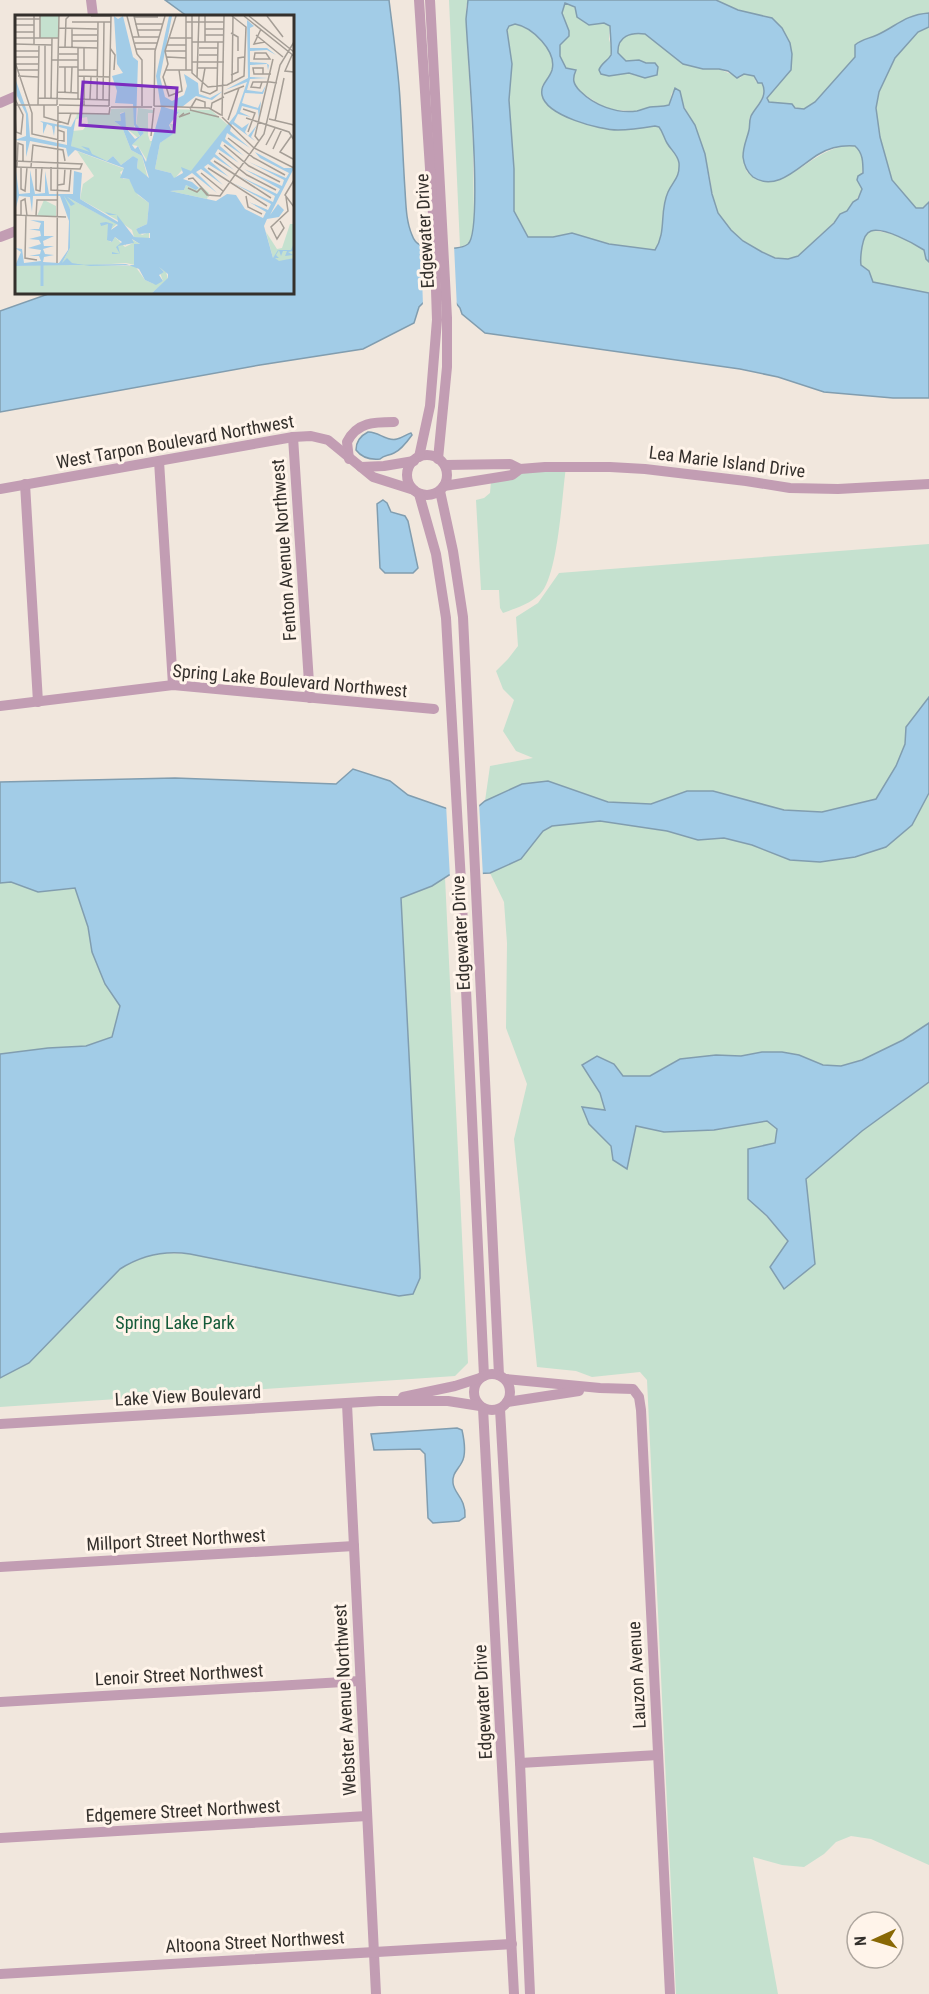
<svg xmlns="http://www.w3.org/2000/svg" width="929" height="1994" font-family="'Roboto Condensed',sans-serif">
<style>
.green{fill:#c5e1cf}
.water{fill:#a2cce7;stroke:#819daf;stroke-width:1.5;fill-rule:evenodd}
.pier{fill:#f1e7dd}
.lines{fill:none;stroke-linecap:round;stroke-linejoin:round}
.minor{stroke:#c29db3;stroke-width:10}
.labels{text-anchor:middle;stroke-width:6;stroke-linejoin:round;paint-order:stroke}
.street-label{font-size:18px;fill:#34302c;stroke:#fff4ea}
.park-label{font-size:18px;fill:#155b3a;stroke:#fff4ea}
.inset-river{fill:none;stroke:#a2cce7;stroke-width:3}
.inset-road{fill:none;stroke:#a59e96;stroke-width:1.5}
.view{fill:#7b2cbf;fill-opacity:0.15;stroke:#7b2cbf;stroke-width:3}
.inset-edge{fill:none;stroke:#34302c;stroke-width:3}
</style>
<rect width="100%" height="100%" fill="#f1e7dd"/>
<g class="green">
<path d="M449,0H468L466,7L467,41L473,145L474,224L473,237L468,244L460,247Z"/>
<path d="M716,0H929V13C904,15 897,26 877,35C868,39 862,39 856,45L855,57L815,102L804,109L769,102L767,98L791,70L772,18L738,10Z"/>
<path d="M565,3L575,6L577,17L589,25L604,23L610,26L609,39L612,50L610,57L619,74L629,73L636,76L650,64L639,60L626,61L618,53C617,36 631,32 645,34L683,64L703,69H719L740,78L744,74L754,76L756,82L762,83C769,97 755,106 750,117C748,121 750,127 749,131C745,148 740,153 747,172C787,202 811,142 855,146C872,162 856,175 862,189C859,196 853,206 847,211C845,213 841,213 839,215C837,217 836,220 834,222C828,229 820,234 814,241C808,249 799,257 788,259C762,262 729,235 718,213C712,201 712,187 709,173C704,149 691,108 672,92L669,105L636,111L615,110L604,107L582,93L575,85L560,56V45L565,39L567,26L562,13Z"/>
<path d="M515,24C533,27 556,49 552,69C551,75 546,81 542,86L555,111C598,130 608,131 655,126L659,127C663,132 664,138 667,143C671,150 678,155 679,163C680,179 669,187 665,201C660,220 666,231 655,250L609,244L572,233L553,237H528L514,211V169L509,100L512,64L507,30L509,26Z"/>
<path d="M929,27V202L923,208H916L892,180L880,137L876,108L879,92L895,57L918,32Z"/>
<path d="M870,231C889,230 909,240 924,250L926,259L929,262V293L873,282L869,271L861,265C859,255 861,238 870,231Z"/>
<path d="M566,467C562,494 558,577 540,594C530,604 516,608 503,613L500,608L499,590H481L476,500L484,498L490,493L491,481L520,469Z"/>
<path d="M929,544V697L906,727L905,744L896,766L876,799L822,812L784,810L713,791H687L651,804L608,802L548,781L485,801L490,766L533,758L516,751L503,731L514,700L503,689L496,671L508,659L518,646L516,617L538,603L559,573Z"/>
<path d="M929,793V1023L903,1040L862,1060L841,1066L823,1065L799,1055L762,1052L741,1056L716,1055L665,1067L650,1076H622L614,1064L582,1065L600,1093L606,1111L583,1107L589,1124L611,1146L627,1169L636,1126L664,1132L714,1130L767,1121L777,1129L775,1143L748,1198C771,1220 790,1243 815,1263L805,1179L862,1131L929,1082V1865L871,1839L851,1836L836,1842L824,1854L804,1867L782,1865L753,1857L778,1994H676L647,1380L640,1372L592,1377L576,1371L537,1367L514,1139L527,1084L506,1028L507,943L504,902L490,873L521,859L543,831L552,826L600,821L667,831L698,840L724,838L752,845L790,860L886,847L912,825Z"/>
<path d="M445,877L468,1363L455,1376L0,1407V1378L29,1363L120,1269L132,1262L157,1253L190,1254L399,1296L413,1293L420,1278V1270L401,898L432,886Z"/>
<path d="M11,882L38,892L75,888L88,927L92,952L105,984L120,1006L112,1037L86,1046L48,1048L0,1054V883Z"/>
</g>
<g class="water">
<path d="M165,0H389C393,33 398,66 400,99C402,130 403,160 405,190C406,205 406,221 412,235C416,247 425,247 437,248C446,248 460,250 468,244C484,231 467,49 466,19L468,0H716L738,10L772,18L782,28L790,43L792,54L791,70L767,98L769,102L792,104L795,108L804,109L815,102L855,57V45C862,39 868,39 877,35C897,26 904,15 929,13V27L918,32L895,58L879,92L876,108L880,137L892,180L916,208H923L929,202V262L926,259L924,250C913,243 884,227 871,231C865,233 863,241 862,247C861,253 860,259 861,265L869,271L873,282L929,293V398H893L824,392L778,377L740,369L485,333L462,314L460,308L456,303L424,302L419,307L414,323L363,349L260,365L0,412V311L51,293L292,292V16H187ZM565,3L575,7L577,17L589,25L604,23L610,26C610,30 612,52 611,55C608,61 601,63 599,70L601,74L609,76L629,73L645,78L657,75L658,67L655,63H646L639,60L626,61L618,53C617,36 631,32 645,34L683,64L703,69H719L728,71L737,78L744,74L754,76L758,83H762C769,97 756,106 751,116C749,121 750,126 749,130C747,139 743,146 743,157C744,165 746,171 753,177C777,193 800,165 819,154C829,148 842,145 855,146C863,153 863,162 863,173L858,176L857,180L862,189L858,199L853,202L847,211L840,214L834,223L798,256L788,259L775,258L762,252L743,241L731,230L718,213L712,194L705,154L695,125L684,108L680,91L675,88L669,105C662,107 657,106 650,107C646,108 641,110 637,111C616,114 594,105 580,91C573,84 572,79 576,70L566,68L560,56V45L569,36V31L562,13ZM515,24C532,27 557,51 552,70C549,80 540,84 542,95C546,116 600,130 618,130C630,130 643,128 655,126L659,127C663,132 664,138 667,143C671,150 678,155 679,163C680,178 673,181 668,192C659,212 667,231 655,250L609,244L572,233L553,237H528L514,211V169L509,100L512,64L507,30L509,26Z"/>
<path d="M368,432C378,431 386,442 397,439C402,438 407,434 411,433L412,435C407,442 401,450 394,453C388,456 384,455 380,459C370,460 362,458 356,450C356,442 360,436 368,432Z"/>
<path d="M383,500L387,503L391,512L405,516L408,521L418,568L413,573H385L380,568L377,504Z"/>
<path d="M929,697V793L912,825L886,847L855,857L820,862L790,860L752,845L724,838L698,840L667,831L600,821L552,826L543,831L521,859L490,873L449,875L432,886L401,898L420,1270V1278L413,1294L399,1296L190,1254C164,1250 142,1255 120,1269L29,1363L0,1378V1054L48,1048L86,1046L112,1037L120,1006L105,984L92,952L88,927L75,888L38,892L11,882L0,883V782L175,778L336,784L353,769L390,781L408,795L451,810L473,811L485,801L522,784L548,781L608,802L651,804L687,791H713L784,810L822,812L876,799L896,766L905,744L906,727Z"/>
<path d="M929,1023V1082L862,1131L806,1179L815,1264L784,1289L770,1267L788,1241L767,1216L748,1199V1149L775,1143L777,1129L767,1121L714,1130L664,1132L636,1126L627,1169L613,1160L611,1146L589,1124L582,1107L605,1110L600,1093L582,1065L597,1056L614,1064L623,1076H650L680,1059L716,1055L741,1056L762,1052H782L799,1055L823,1065L841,1066L862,1060L903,1040Z"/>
<path d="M457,1428L462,1430C464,1439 467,1453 462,1462C458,1470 452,1473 453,1483C454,1494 466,1498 465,1517L459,1521L433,1523L428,1518L425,1454L420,1449L374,1450L371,1434Z"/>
</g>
<g class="pier">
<path d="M421,243L454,245L457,309L454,305L444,303L423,307Z"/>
<path d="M479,802L483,877L450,878L446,804L452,807L472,808Z"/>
</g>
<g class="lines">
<g class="minor">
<path d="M91,0L93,16"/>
<path d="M430,0L447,318V367L438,459"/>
<path d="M0,103L16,96"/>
<path d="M0,237L16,231"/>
<path d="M293,437L310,698"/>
<circle cx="427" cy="475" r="20"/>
<path d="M419,457L430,406L437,320L434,230L419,0"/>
<path d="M349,459L347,442C357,422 374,422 394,422"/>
<path d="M159,461L173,685"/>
<path d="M445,465L510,464L520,469"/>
<path d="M361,467L384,466L414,461"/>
<path d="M25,484L38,702"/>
<path d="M444,486L512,475L520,469L545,467H610L645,469L746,481L790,488L838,489L929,484"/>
<path d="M0,489L293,437L311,436L328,440L373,477L414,490"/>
<path d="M440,491L453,551L463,617L499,1375"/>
<path d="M419,494L436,554L446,618L461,882L484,1376"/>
<path d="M0,706L173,685L434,709"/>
<circle cx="492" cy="1392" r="18"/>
<path d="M506,1379L600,1388L633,1389L639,1397L641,1410L670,1994"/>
<path d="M403,1397L455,1386L480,1378"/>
<path d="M507,1402L579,1391"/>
<path d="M347,1404L376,1994"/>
<path d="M483,1408L514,1994"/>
<path d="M500,1409L520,1763L530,1994"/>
<path d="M0,1424L379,1401H448L480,1406"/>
<path d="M0,1567L354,1546"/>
<path d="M0,1702L360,1681"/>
<path d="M520,1763L658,1755"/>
<path d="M0,1838L367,1816"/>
<path d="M0,1974L512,1944"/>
</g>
</g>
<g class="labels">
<g class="street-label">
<text transform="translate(425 231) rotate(-93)" y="6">Edgewater Drive</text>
<text transform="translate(175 442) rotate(-10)" y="6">West Tarpon Boulevard Northwest</text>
<text transform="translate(727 462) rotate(7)" y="6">Lea Marie Island Drive</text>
<text transform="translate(284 550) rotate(-94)" y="6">Fenton Avenue Northwest</text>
<text transform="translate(290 681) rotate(5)" y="6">Spring Lake Boulevard Northwest</text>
<text transform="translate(461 933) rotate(-93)" y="6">Edgewater Drive</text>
<text transform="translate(188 1396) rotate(-3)" y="6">Lake View Boulevard</text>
<text transform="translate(176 1540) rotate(-3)" y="6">Millport Street Northwest</text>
<text transform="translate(179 1675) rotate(-3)" y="6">Lenoir Street Northwest</text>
<text transform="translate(637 1675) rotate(-93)" y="6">Lauzon Avenue</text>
<text transform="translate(345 1700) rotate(-93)" y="6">Webster Avenue Northwest</text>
<text transform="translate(483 1702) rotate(-93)" y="6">Edgewater Drive</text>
<text transform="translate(183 1811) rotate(-3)" y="6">Edgemere Street Northwest</text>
<text transform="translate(255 1942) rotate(-3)" y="6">Altoona Street Northwest</text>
</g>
<g class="park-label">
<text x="175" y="1329">Spring Lake Park</text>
</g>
</g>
<g transform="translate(15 15)">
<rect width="279" height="279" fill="#f1e7dd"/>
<path d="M25,1H44L43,23H25ZM119,93V112L126,118L123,123L110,112V97L105,98L106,106H99L107,112L116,135L127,141L133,164L122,153L123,145L118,141L106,150L98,141L92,146L56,131L57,116L68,115L73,108L72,102L61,104L62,98L95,99L96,94ZM123,93L138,95V98H133V120L135,126H140L136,128L133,147L123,131L117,130L129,118L121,112ZM149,94L196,95L213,110L176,157L168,154L159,164L156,158L140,154L145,128L157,119L146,124L145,119L150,114L158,116L154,108L152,113L147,110L154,105L148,103L149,97H159L155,109H158L164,97ZM62,136L110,154L105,157L108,164H114L123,180L134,188L132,209L121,214L127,220L134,217V224L119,222L117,215L104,206L65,184L68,169L79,161ZM171,170L182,175L186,171L194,178L192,184L155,176L169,175ZM50,181L102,209L95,215L105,211L114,223L110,231L108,220L104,226L100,219L96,226L92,218L95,227H97L100,222L110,232L118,228L116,224L125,229H120V250L111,248L81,250L120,251L130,265L139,269L148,266L145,258L149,257L140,249L151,257L153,264L137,278H0V251L57,248H47L55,233V194L48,185ZM29,185L41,191V201H22ZM275,209H279V243L265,247L258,243L251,217L262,234L267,233Z" fill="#c5e1cf"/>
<path d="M99,1L103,4L108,1L118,42L123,46L121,109L129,118L117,130L120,134L123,131L131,147L146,93L141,61L154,1H157L145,62L150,82L157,86L169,80L172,71L169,59L183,68L184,79L195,83L208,76L197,85L181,81L167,92H149L164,97L154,110L158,119L145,128L140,154L156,158L159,163L168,158L166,152L176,156L221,99L232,67L210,75L233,63L232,5L239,11L235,13V33H252L261,40L252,35L235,36V47L251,48L254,50L253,55L252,49L235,50V62L253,63L235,64L232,75L247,77L251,70L248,79L230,78L227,88L243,93L246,86L244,104L243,95L227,91L225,97L236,102L223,99L219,107L227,113L234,108L230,117L233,121L242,110L236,122L240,126L217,109L215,116L235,133L212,118L210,124L229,141L207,126L205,131L224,148L203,134L200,139L219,155L199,142L195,146L214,162L193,149L189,152L208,170L186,154L181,157L202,178L177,158L168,164L177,167L184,173L181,175L171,170L169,175L155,176L201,186L212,179L221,180L230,194L248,203L251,197L234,187L253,195L256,189L218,168L258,187L260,181L224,161L262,179L265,174L229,154L267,171L269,165L234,147L271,163L274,158L245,143L240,137L269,153H279L255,200L263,189L269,195L264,202L252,204L249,211L258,243L263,235H276L279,228L278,236L273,237L278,240L270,241L272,236H268L266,241L264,235L261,240L264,243H260L264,246L279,243V278H137L153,263V259L144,252L149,257L144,260L148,266L141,270L130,265L124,254L111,249L0,251L6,237L0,233L7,234L9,248L26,246L24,241H14L25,239L26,235L13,233L26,229L24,225L14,224L26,221L25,216L14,214H24L26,208L15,205L29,206V221H39L28,226L29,231H39L28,234L30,239L39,240L29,242L28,247L44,248L53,235L54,206L45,181H18L17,197L15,182L4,181L0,196L1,156L4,179L15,178V155L20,179L30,178V156L34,179H58L59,156L67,158L65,184L103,207L102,200H94L90,197L102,200L119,222L135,223V218L124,219L121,214L132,209L134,188L120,177L114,164L105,163L109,153L60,135L53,142L51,133L15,126L11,142V126L0,125L11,121V99L2,81L0,63L13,99L15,122L52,130V114L40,111L39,121L37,111L32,109L28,119V108L25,106L56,112L61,102L56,131L75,137L66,131L74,133L77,139L92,146L98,141L106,150L118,141L123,144L122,153L134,163L127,141L116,135L107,112L99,106H106L105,99L110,97L111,113L120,124L125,121L119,110L118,89L100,88L102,76L97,61L108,58L102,49ZM49,181L56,191L60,189L52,182L103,210L96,215L98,209L91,207L85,208L86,211L93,209L92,225L97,227L100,222L107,227L101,232L105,239L97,237V239H105L103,231L119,228L117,224L125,229H119V250L75,251L57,248L52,243L47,248L55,233V194Z" fill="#a2cce7" fill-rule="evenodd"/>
<path class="inset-river" d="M27,271V250"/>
<path class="inset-road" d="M76,1H96M112,1L122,39L127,45V91M119,1L124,22M161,1L150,36L153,49L148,62L154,81L167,76L164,55M177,1V58L193,72L212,70L229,61L231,12L217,1M229,1L279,41M234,1L279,37M252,1L268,22M119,2H143M0,4H25M57,7H96M171,7H209M120,9H148M0,10H19M44,13L82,14M190,14H209M246,14L239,29L250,27M123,15H146M0,17H19M216,18L223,22V36M57,20H82M190,20H209M241,20L268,42M118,22H144M0,23H43M25,23V1M155,23H177M57,26H82M177,27H209M190,27V1M120,28H142M0,29L37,30M19,30V1M152,30H171M44,32L83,33M50,32L51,4L54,1M57,33V13M95,33L100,40L99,55M184,33H203M121,34H140M0,36H24M150,36H171M240,38H251L255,44H239ZM44,39H63M184,40H203M277,40L270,56L279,57M0,42H24M152,42L171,43M36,45H63M0,47L17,98V119L49,126V117L43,115M177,47H209M0,49H24M44,52H63M183,53H203M190,53L186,76L195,79L202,75L203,27M2,55H24M63,55H82M69,55V33M151,55H177M171,55V1M248,59V53H238L239,59H256M216,60L223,57V43L229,42M3,61L23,62M63,61L95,62M182,63L184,1M247,67L245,73L236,72L238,67H255L262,68M217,68L218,1M43,77L63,78M50,77V52M56,77L57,52M209,79L229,71M23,83L95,85M30,83V30M0,84L8,100L6,119L1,117L0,99M36,84L37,23M63,84V33M75,84L76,62M82,84L83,7M88,85L89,7M0,90H42M23,90L24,30M29,90V102L53,109L56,98M42,90L44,1M44,90L94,91M69,91V61M94,91L96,1M139,91L140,36L150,1M139,91L194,93L206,100M96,92H137M175,94L181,84L190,87V93M196,94L197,88L209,82M228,94L240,98L233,117M175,95L204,102M43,98L94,99L95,92M169,98L164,102L175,98M207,101L209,1M207,102L239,133L279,153M231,103L274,117L279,125M254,104L279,110M213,105L224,73M260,106L269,63M277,120L265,137L278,144M136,121L139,93M213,123L239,143L270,160M244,126L240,121L258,44M209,130L234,151L265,167M251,130L260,113M258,134L267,114M204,138L232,160L261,175M0,146L67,149L65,154L0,152M199,146L256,183M2,152L3,128L8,130V146M6,152V174L10,176L12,152M16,152L18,130L48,135L50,146M21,152V175L25,176L27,152M36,152V175L54,176L56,153M193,153L252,191M186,158L208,176M173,164L178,163L194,181M279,165L270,180L279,192M43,170L49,169L50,153M173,173L182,177L186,173L192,180L205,181L249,119L265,50L279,27M231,181L233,192L247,199M0,200L51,202M6,200V186L10,184L12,201M11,200L10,243L22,245M21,201L22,185H42M265,206L269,213L262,224L256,212L273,196L271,182M42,248L43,91"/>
<path class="view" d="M68,67L162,73L159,117L65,110Z"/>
<rect width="279" height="279" class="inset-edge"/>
</g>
<g transform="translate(875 1940) rotate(266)"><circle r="28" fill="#fff4ea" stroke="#aea69e" stroke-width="1.5"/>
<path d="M0-4.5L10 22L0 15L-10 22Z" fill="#896805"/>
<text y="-9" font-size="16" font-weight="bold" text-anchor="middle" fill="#34302c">N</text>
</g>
</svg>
